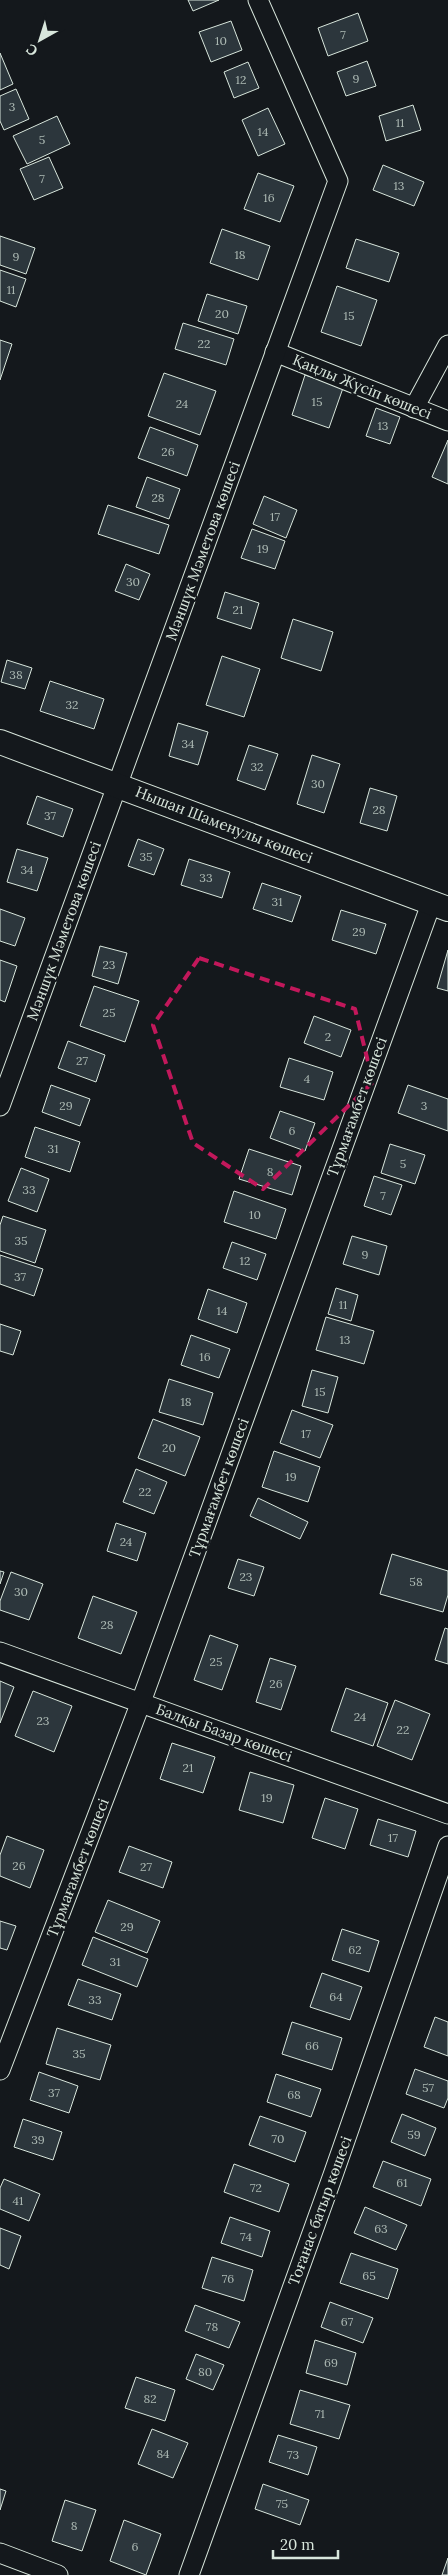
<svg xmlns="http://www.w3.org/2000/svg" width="448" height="2575" font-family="Lora,serif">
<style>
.building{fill:#2c363c;stroke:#d8e6dc}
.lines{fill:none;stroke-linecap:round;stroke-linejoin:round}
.minor-casing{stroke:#d8e6dc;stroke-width:21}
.tertiary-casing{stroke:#d8e6dc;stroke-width:26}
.minor{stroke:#14181c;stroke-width:19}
.tertiary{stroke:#14181c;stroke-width:24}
.marked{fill:none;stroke:#c2185b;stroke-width:4;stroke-dasharray:10 6;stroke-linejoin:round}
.labels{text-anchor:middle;stroke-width:4;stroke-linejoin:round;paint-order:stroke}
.number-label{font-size:12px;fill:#adbab4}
.street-label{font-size:15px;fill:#d8e6dc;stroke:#14181c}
</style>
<rect width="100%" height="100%" fill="#14181c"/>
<g class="building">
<path d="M188,0H219L193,11Z"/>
<path d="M358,13L368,41L328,56L318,28Z"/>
<path d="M231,21L242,50L211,62L199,32Z"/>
<path d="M0,53L13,84L0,90Z"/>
<path d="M367,61L376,86L346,96L337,72Z"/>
<path d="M248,62L259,88L234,98L224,72Z"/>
<path d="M16,89L29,119L4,130L0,121V96Z"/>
<path d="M413,105L421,130L386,141L379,116Z"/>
<path d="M268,108L285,144L258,156L242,120Z"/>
<path d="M57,116L70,144L27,164L13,136Z"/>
<path d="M49,157L63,188L34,200L20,169Z"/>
<path d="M383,165L424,182L414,206L373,190Z"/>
<path d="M258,173L294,186L280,222L244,209Z"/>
<path d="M222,229L270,246L258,280L210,263Z"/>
<path d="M0,236L35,248L26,274L0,265Z"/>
<path d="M356,239L399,253L389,282L346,268Z"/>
<path d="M0,270L26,279L16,307L0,301Z"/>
<path d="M337,286L377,300L361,346L321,332Z"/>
<path d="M207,294L247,306L238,334L198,321Z"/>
<path d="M183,323L234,339L226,365L175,349Z"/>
<path d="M0,340L12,344L0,380Z"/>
<path d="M164,373L216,391L200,435L148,416Z"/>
<path d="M305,375L343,388L329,428L292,415Z"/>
<path d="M376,408L400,417L390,444L366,436Z"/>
<path d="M150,427L198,445L187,476L138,458Z"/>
<path d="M448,440V484L432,477Z"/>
<path d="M147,477L180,489L169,519L136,507Z"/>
<path d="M264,496L297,510L286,538L253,524Z"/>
<path d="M108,505L169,525L159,554L98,534Z"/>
<path d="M252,529L285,541L275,569L241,558Z"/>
<path d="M126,564L150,574L139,600L115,591Z"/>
<path d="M225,592L259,603L251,629L217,618Z"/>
<path d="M293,619L333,632L321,671L281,658Z"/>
<path d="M222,656L260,669L244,717L206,705Z"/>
<path d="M7,660L32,668L25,689L1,682Z"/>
<path d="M50,681L104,699L94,729L40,711Z"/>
<path d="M178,723L208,732L198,765L169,756Z"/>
<path d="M249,745L278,754L265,790L237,780Z"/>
<path d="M312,755L340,764L324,813L297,804Z"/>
<path d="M370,788L397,796L387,831L360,823Z"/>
<path d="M37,796L73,809L63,837L27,824Z"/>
<path d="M138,839L164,849L154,875L128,866Z"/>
<path d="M17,849L48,858L37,891L7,882Z"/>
<path d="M189,859L230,872L222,898L181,885Z"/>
<path d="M262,883L301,896L292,922L253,909Z"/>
<path d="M0,909L25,918L15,946L0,941Z"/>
<path d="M341,910L386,924L376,954L332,940Z"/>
<path d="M100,946L127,953L118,984L92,976Z"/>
<path d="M448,950V991L437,988Z"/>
<path d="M0,960L17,966L5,1002L0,1000Z"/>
<path d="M94,986L139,1001L125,1042L80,1026Z"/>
<path d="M314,1016L351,1030L341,1057L304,1043Z"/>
<path d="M68,1041L105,1055L96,1082L58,1068Z"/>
<path d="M289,1058L333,1072L324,1100L280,1087Z"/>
<path d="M51,1085L90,1099L80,1126L42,1112Z"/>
<path d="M408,1085L448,1099V1131L398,1113Z"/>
<path d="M280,1111L315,1123L305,1151L270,1138Z"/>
<path d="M35,1127L80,1142L70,1172L25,1157Z"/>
<path d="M390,1144L425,1155L415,1184L381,1173Z"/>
<path d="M249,1149L301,1166L292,1195L239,1179Z"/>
<path d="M21,1168L49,1179L37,1212L8,1201Z"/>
<path d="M374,1176L402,1185L391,1215L364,1206Z"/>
<path d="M234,1191L286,1209L276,1239L224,1222Z"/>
<path d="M3,1216L46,1230L35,1263L0,1251V1225Z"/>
<path d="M352,1236L387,1246L379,1275L343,1264Z"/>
<path d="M232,1242L266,1254L257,1280L223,1268Z"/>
<path d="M0,1255L43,1269L34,1296L0,1284Z"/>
<path d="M336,1288L358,1295L351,1321L328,1314Z"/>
<path d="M208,1289L247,1303L237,1333L198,1319Z"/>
<path d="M326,1317L374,1331L364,1364L316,1350Z"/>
<path d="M0,1324L21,1331L13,1355L0,1351Z"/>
<path d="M191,1335L230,1349L219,1378L181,1365Z"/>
<path d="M312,1370L338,1377L328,1413L302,1406Z"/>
<path d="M169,1379L213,1393L203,1425L159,1412Z"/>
<path d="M292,1410L333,1425L320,1458L280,1443Z"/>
<path d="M153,1419L200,1437L185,1476L138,1458Z"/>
<path d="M274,1451L320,1467L308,1502L262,1487Z"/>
<path d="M136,1469L167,1482L154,1514L123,1502Z"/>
<path d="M258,1498L308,1522L300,1539L250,1516Z"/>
<path d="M116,1523L146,1533L137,1561L107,1551Z"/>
<path d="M392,1554L448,1571V1595L443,1612L380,1594Z"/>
<path d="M238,1559L264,1567L254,1596L228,1588Z"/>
<path d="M0,1571L4,1572L0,1584Z"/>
<path d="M11,1572L43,1584L29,1620L0,1610V1601Z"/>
<path d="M93,1596L137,1612L121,1654L78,1638Z"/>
<path d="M445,1628L448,1629V1664L435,1660Z"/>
<path d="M210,1635L238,1645L222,1690L194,1680Z"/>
<path d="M270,1658L296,1666L281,1710L256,1702Z"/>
<path d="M0,1681L14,1687L0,1723Z"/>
<path d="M346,1688L388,1703L373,1746L331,1731Z"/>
<path d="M33,1691L72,1706L54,1752L15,1736Z"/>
<path d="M395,1700L430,1714L412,1760L377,1746Z"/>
<path d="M172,1743L215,1757L203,1793L160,1779Z"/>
<path d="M250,1772L294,1785L283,1823L239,1810Z"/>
<path d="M325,1798L358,1809L345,1849L312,1838Z"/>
<path d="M378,1819L416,1831L408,1857L370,1845Z"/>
<path d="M7,1836L44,1850L30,1888L0,1876V1855Z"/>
<path d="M129,1846L172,1862L163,1888L119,1872Z"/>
<path d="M108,1900L160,1921L147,1953L95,1932Z"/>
<path d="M0,1921L16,1926L7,1950L0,1948Z"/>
<path d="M342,1929L379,1941L369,1972L332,1960Z"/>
<path d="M93,1937L148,1959L137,1987L82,1965Z"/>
<path d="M322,1973L362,1987L350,2020L310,2007Z"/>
<path d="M78,1979L121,1994L112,2020L68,2005Z"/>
<path d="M435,2017L448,2022V2056L424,2047Z"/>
<path d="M292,2022L342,2038L332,2070L282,2054Z"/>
<path d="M57,2028L111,2045L100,2080L46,2064Z"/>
<path d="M415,2069L448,2081V2098L444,2108L406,2094Z"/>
<path d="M39,2072L78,2086L69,2113L30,2100Z"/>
<path d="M276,2074L321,2089L311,2117L267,2102Z"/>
<path d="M402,2114L436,2128L425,2156L391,2142Z"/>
<path d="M260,2116L306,2132L295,2162L249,2145Z"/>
<path d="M23,2119L62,2132L53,2160L14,2147Z"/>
<path d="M383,2161L431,2179L421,2206L373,2187Z"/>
<path d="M234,2164L289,2184L279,2212L224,2192Z"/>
<path d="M4,2179L40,2194L29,2221L0,2209V2188Z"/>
<path d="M365,2207L407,2225L396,2250L354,2233Z"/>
<path d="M230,2217L270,2231L262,2257L221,2243Z"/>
<path d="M0,2228L21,2236L9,2269L0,2265Z"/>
<path d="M351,2253L398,2269L388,2299L340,2283Z"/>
<path d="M212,2257L253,2270L244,2301L202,2288Z"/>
<path d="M330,2302L373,2318L363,2343L321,2327Z"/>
<path d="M195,2305L240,2322L229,2348L185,2331Z"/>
<path d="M315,2340L356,2353L347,2385L306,2373Z"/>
<path d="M196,2354L224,2365L213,2390L186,2379Z"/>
<path d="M136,2377L175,2390L165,2421L125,2408Z"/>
<path d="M300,2390L350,2405L339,2439L290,2424Z"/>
<path d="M152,2429L188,2443L173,2478L138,2464Z"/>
<path d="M278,2435L317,2447L308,2475L269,2462Z"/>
<path d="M263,2484L309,2500L300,2525L255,2509Z"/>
<path d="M0,2489L6,2491L0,2510Z"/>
<path d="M65,2500L96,2510L82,2551L52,2541Z"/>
<path d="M124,2520L161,2534L146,2575L110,2561Z"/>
<path d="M448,2558V2575H442Z"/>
</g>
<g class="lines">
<defs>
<g id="minor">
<path d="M275,352L448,421"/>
<path d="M414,408L448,345"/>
<path d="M0,1106L338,181L258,0"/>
<path d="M0,1652L448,1814"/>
<path d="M0,2070L141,1702L431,904"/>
<path d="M0,2553L58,2575"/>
<path d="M189,2575L333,2175L448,1846"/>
</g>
<path id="tertiary" d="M0,742L448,909"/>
</defs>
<use href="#minor" class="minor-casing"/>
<use href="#tertiary" class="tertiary-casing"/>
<use href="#minor" class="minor"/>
<use href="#tertiary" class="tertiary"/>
</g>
<path class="marked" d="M199,958L355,1009L373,1082L263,1189L193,1143L153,1025Z"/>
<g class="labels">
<g class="number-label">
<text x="343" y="39">7</text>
<text x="221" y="45">10</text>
<text x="356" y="83">9</text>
<text x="241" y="84">12</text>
<text x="12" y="111">3</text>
<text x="400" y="127">11</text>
<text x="263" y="136">14</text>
<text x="42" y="144">5</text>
<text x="42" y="183">7</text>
<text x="399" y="190">13</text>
<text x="269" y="202">16</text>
<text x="240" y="259">18</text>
<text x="16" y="261">9</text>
<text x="11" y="294">11</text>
<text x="222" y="318">20</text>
<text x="349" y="320">15</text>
<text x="204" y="348">22</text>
<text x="317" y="406">15</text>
<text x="182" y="408">24</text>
<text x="383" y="430">13</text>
<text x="168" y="456">26</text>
<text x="158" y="502">28</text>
<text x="275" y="521">17</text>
<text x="263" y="553">19</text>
<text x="133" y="586">30</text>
<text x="238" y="614">21</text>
<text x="16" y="679">38</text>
<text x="72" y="709">32</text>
<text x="188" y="748">34</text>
<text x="257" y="771">32</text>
<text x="318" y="788">30</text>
<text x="379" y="814">28</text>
<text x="50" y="820">37</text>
<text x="146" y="861">35</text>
<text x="27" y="874">34</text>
<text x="206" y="882">33</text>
<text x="277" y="906">31</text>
<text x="359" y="936">29</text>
<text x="109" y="969">23</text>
<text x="109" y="1017">25</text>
<text x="328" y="1041">2</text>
<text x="82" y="1065">27</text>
<text x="307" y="1083">4</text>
<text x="66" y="1110">29</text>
<text x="424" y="1110">3</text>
<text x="292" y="1135">6</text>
<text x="53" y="1153">31</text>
<text x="403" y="1168">5</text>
<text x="270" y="1176">8</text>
<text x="29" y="1194">33</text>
<text x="383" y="1200">7</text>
<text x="255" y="1219">10</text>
<text x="21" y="1245">35</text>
<text x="365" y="1259">9</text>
<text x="245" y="1265">12</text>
<text x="20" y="1281">37</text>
<text x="343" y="1309">11</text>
<text x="222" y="1315">14</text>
<text x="345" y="1344">13</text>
<text x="205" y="1361">16</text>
<text x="320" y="1396">15</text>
<text x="186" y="1406">18</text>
<text x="306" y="1438">17</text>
<text x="169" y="1452">20</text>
<text x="291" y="1481">19</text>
<text x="145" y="1496">22</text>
<text x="126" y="1546">24</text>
<text x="246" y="1581">23</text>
<text x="416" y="1586">58</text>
<text x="21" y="1596">30</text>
<text x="107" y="1629">28</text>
<text x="216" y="1666">25</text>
<text x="276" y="1688">26</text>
<text x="360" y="1721">24</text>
<text x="43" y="1725">23</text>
<text x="403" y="1734">22</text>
<text x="188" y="1772">21</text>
<text x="267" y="1802">19</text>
<text x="393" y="1842">17</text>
<text x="19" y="1870">26</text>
<text x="146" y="1871">27</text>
<text x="127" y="1931">29</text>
<text x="355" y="1954">62</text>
<text x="115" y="1966">31</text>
<text x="336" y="2001">64</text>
<text x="95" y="2004">33</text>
<text x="312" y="2050">66</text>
<text x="79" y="2058">35</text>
<text x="428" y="2092">57</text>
<text x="54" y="2097">37</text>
<text x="294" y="2099">68</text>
<text x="414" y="2139">59</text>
<text x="278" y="2143">70</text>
<text x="38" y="2144">39</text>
<text x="402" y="2187">61</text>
<text x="256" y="2192">72</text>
<text x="18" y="2205">41</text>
<text x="381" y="2233">63</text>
<text x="246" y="2241">74</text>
<text x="369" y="2280">65</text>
<text x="228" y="2283">76</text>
<text x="347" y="2326">67</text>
<text x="212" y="2331">78</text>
<text x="331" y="2367">69</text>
<text x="205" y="2376">80</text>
<text x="150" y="2403">82</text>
<text x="320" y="2418">71</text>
<text x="163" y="2458">84</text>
<text x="293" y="2459">73</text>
<text x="282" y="2508">75</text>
<text x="74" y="2530">8</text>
<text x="135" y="2551">6</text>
</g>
<g class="street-label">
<text transform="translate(362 387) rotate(22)" y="5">Қаңлы Жүсіп көшесі</text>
<text transform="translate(203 551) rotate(-70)" y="5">Мәншүк Мәметова көшесі</text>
<text transform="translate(224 825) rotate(21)" y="5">Нышан Шаменулы көшесі</text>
<text transform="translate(64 931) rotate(-70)" y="5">Мәншүк Мәметова көшесі</text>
<text transform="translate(357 1107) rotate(-70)" y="5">Тұрмағамбет көшесі</text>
<text transform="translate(219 1488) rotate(-70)" y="5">Тұрмағамбет көшесі</text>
<text transform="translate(224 1733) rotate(20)" y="5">Балқы Базар көшесі</text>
<text transform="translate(78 1868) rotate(-69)" y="5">Тұрмағамбет көшесі</text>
<text transform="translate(320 2211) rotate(-70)" y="5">Тоғанас батыр көшесі</text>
</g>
</g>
<g transform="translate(40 40) rotate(219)" stroke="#14181c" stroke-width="4" paint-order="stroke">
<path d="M0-4L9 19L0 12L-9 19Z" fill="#d8e6dc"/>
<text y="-8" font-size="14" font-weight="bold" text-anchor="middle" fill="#d8e6dc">С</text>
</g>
<path d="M273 2550v8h65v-8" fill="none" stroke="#d8e6dc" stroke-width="2.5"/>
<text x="280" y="2550" font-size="15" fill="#d8e6dc" stroke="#14181c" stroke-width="4" paint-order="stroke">20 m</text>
</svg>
